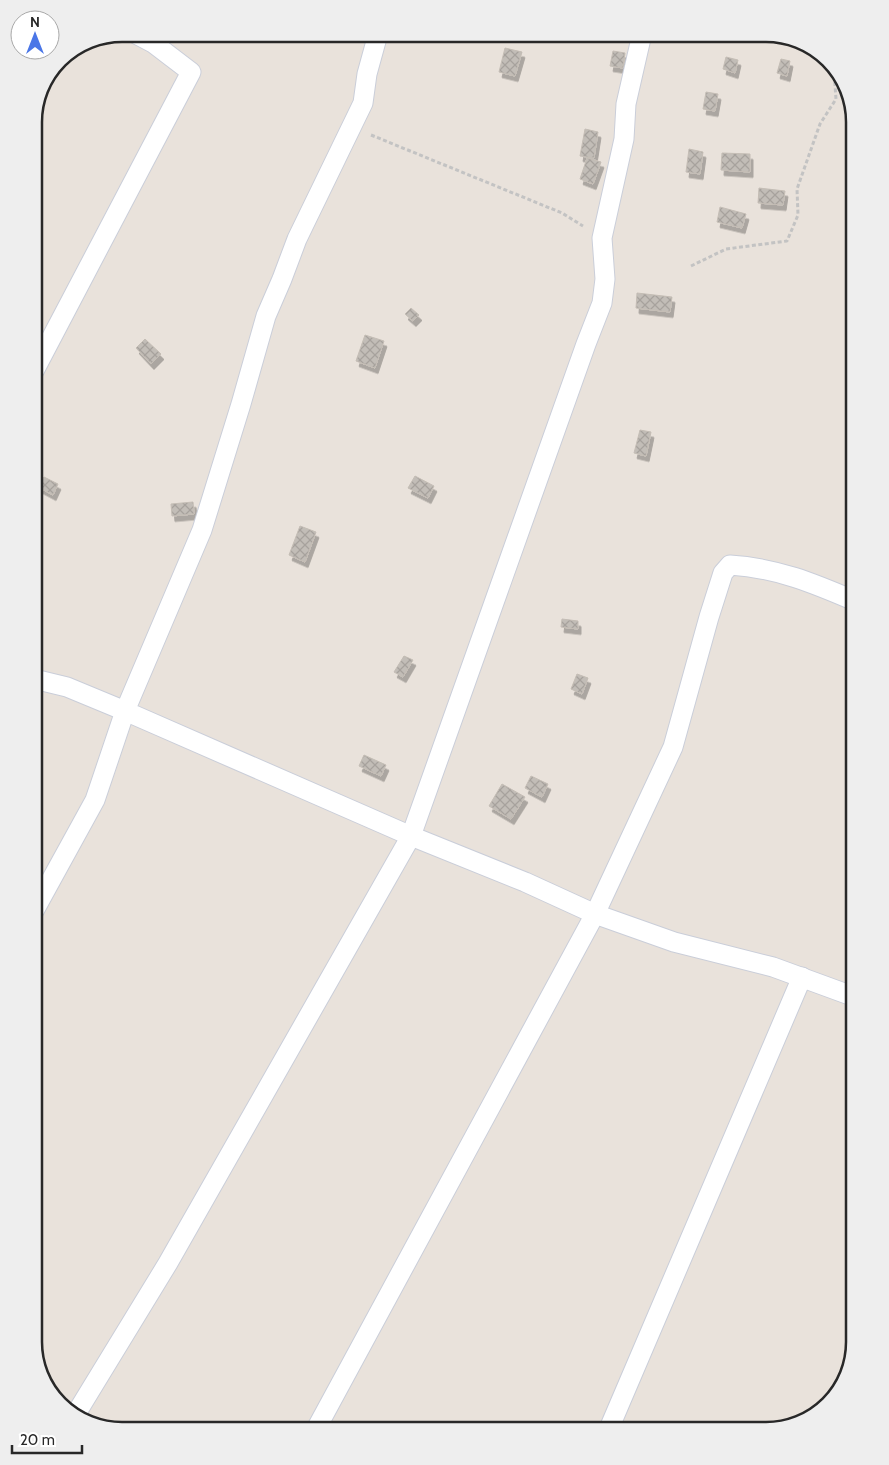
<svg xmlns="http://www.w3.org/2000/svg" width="889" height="1465" font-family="Cabin,sans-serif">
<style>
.building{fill:url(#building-cross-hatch);stroke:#c4bdb5;filter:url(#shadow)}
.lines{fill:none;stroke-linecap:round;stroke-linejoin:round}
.minor-casing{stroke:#caced9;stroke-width:21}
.path{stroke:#c3c3c3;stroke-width:3;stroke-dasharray:4 2.5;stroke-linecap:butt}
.minor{stroke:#fff;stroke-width:19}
.rim{fill:none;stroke:#282828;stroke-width:2.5}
</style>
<defs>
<pattern id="building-cross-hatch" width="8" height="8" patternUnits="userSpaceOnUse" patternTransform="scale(1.25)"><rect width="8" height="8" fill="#c2bdb7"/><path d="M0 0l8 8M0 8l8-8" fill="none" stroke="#a7a29d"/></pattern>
<filter id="shadow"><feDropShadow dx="3" dy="5.5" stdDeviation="0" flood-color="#0004"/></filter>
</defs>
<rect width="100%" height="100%" fill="#e9e2db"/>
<g class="building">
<path d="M505,48L522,52L515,76L499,72Z"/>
<path d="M613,51L625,53L623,68L610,66Z"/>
<path d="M726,57L738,60L735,73L723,69Z"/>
<path d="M781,59L790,61L787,76L777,73Z"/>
<path d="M706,92L718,94L715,111L703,109Z"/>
<path d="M585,129L598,132L594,158L580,156Z"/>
<path d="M689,149L703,152L700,174L686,172Z"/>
<path d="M722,153L750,154V172L721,170Z"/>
<path d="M587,158L601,162L593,184L580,179Z"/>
<path d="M759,188L785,191L783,205L758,203Z"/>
<path d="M720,207L746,214L742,228L717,222Z"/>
<path d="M637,293L672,297L670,312L636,308Z"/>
<path d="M411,308L419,315L413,321L405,314Z"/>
<path d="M365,335L384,341L375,368L356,361Z"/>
<path d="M145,339L161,354L151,364L136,348Z"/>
<path d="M640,430L651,432L646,456L634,453Z"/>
<path d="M415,476L434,486L428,498L408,488Z"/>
<path d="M44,477L58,484L53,495L38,487Z"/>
<path d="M193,502L194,514L172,516L171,504Z"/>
<path d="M300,526L316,532L305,562L289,555Z"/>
<path d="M562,619L578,621V629L561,627Z"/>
<path d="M404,656L413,660L403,677L394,672Z"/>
<path d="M577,674L588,678L582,694L571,689Z"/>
<path d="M364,755L386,765L381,776L359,766Z"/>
<path d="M531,776L548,784L542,797L525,788Z"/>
<path d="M502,784L525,797L511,819L489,806Z"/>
</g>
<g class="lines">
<defs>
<g id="minor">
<path d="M378,34L367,74L363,103L297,239L282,279L266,316L241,404L202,530L125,711L411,836L525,882L595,914L674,942L773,967L855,997"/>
<path d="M34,371L191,72L153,43L136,34"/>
<path d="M34,911L95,800L125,711L67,687L34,679"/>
<path d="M74,1417L168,1263L411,836L586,344L602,303L605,279L602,238L624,139L626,104L642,34"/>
<path d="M315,1431L595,914L673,747L709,617L723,573L730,565C777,568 813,583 855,601"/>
<path d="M608,1431L802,977"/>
</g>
</defs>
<use href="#minor" class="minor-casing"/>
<g class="path">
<path d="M811,47L838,75"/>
<path d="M371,135L562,213L583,226"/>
<path d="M691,266L726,249L787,241L798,215L797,189L820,124L836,99L834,71"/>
</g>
<use href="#minor" class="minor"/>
</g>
<path d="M0 0H889V1465H0ZM122 42H766A80 80 0 0 1 846 122V1342A80 80 0 0 1 766 1422H122A80 80 0 0 1 42 1342V122A80 80 0 0 1 122 42Z" fill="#eee" fill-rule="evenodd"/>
<path class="rim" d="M122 42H766A80 80 0 0 1 846 122V1342A80 80 0 0 1 766 1422H122A80 80 0 0 1 42 1342V122A80 80 0 0 1 122 42Z"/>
<g transform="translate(35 35)"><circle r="24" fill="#ffffff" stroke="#a9a9a9"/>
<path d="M0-4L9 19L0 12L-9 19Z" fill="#4a76e7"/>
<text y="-8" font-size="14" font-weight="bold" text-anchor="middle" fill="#282828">N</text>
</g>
<path d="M12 1445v8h70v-8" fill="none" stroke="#282828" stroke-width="2.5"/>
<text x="20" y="1445" font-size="15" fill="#282828" stroke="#ffffff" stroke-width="4" paint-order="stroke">20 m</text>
</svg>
